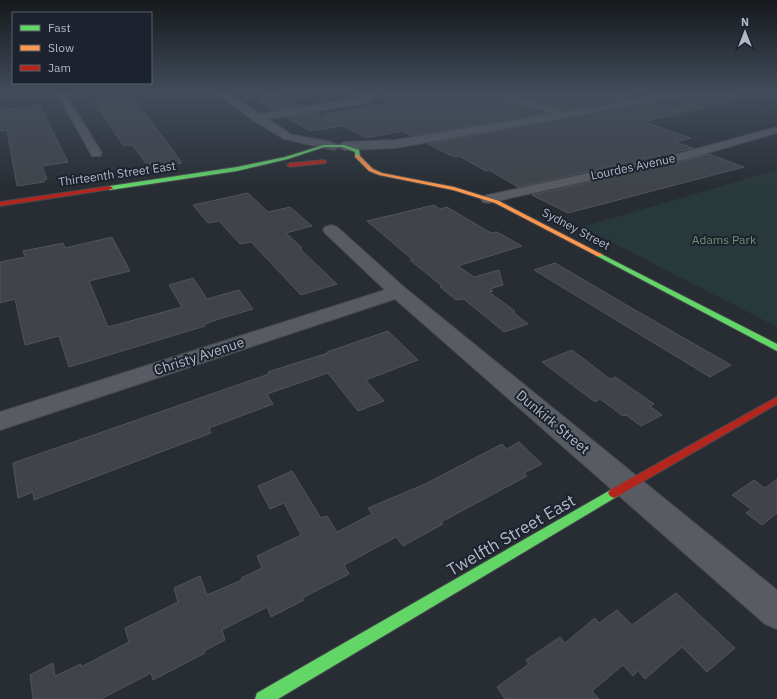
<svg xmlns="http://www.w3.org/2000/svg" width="777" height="699" font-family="'IBM Plex Sans',sans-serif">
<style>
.green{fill:#28393b}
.building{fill:#40444a;stroke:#50545b}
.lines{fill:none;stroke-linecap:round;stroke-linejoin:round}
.street-casing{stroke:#46494e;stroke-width:2}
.fast-casing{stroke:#46494e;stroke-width:2}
.slow-casing{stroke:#46494e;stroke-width:2}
.jam-casing{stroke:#46494e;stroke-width:2}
.street{fill:#585b62;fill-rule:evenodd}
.fast{fill:#63d668;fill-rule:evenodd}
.slow{fill:#ff974d;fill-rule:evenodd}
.jam{fill:#b3261e;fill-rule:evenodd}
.labels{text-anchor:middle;stroke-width:4;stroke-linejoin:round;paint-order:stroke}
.far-street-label{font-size:12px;fill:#b2b9c5;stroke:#1c232e}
.far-park-label{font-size:12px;fill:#6a9474;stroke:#1c232e}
.street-label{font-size:14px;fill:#b2b9c5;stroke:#1c232e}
.near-street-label{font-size:17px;fill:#b2b9c5;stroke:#1c232e}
</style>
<rect width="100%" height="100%" fill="#282d33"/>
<path class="green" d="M777,170V327L582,227Z"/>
<g class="building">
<path d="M264,92H269L301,106L274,110L259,101Z"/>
<path d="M382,92H488L490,95L546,114L412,136L403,131L366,138L343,126L309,131L287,117L316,113L342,125L323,114L405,101Z"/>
<path d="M505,92H533L547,96L568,92L583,97L615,92L637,97L566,110Z"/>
<path d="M692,92H736L737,99L644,122L691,138L675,142L693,148L518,187L489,170L486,171L459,156L454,157L428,144L655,102L678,109L680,98L687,96Z"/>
<path d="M132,98L164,138L182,163L150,169L134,147L130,145L124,146L94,103Z"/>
<path d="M41,106L45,118H46L68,162L42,166L47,179L44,180V182L17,186L7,130L0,131V110Z"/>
<path d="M709,154L744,167L568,213L532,195L683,161Z"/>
<path d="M248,193L268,212L290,207L312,226L286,233L302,248L300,249L337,284L301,295L251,242L240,244L219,221L208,223L193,205Z"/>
<path d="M434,205L440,209L447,207L491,233L497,232L522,246L458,266L474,277L499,270L503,285L490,289L493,291L489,292L515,311L513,312L528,324L504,332L465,300L462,299L456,300L440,287L442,286L410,260H413L367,221Z"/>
<path d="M112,237L130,271L89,281L108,327L182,307L169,285L193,278L207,299L239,290L253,309L219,319L205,324V326L69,367L59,336L25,345L15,299L0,303V262L25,257L23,251L63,243L65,248Z"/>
<path d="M555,263L635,310L731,365L710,377L534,270Z"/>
<path d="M388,331L418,360L366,380L384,401L358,411L328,373L267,394L273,404L209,428L211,433L34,500L33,492L18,498L13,463L269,374L268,372L328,353L327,352Z"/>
<path d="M572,350L610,379L615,377L654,404L650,406L662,415L641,426L626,415L623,416L600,399L595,402L542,362Z"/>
<path d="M519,442L542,464L524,473L527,476L441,522L443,524L403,546L396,537L344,565L349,574L302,598L304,600L271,617L267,607L222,630L225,640L204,651L205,653L153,680L151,673L101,699H33L30,675L53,663L55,676L81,664V667L129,642L125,628L178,602L174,588L200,576L207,595L242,580L241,578L262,568L257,556L301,535L284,503L270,509L258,486L292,471L321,518L327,516L337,532L372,514L368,508L425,484L502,444L507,449Z"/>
<path d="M777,479V513L762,525L746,513L751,509L732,495L754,480L765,488Z"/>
<path d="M676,593L735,648L707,672L682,647L645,679L638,671L633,676L623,665L592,691L599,699H505L497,687L529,664L526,660L560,637L565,643L595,618L599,623L617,610L632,625Z"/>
</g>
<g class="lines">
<defs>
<g id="street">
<path d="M56,92H64L102,153L100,156H92Z"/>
<path d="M214,92H225L260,114L361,98L352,94L351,92H362L370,95L372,100L367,103L268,119L292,135L328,141L339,145L344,142L395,140L552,114L490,94L489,92H501L566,112L674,92H691L686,95L565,118L395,148L344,150L339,147L334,150L284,139L253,120Z"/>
<path d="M777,127V133L683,160L488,203L483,202L481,199L483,196L488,195L681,153Z"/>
<path d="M331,225L337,227L405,288L777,590V629L765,624L395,299L0,430V412L385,290L325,233L323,230L325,227Z"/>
</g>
<g id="fast">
<path d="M324,145H344L359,150L360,156L355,157V152L343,147H324L288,159L237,171L110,190L107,188L110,186L237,167L285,157Z"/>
<path d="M599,253L777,344V351L597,256L595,255Z"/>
<path d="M614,488L618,490L620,493L618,496L278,699H255L257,693Z"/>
</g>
<path id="slow" d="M355,155H359L373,169L382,173L454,187L499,201L603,255L601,256H597L495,203L453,190L379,175L369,171L355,157Z"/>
<g id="jam">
<path d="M324,160L326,161V163L290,167L287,165L290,163Z"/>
<path d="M110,186L113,188L112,189L0,206V202Z"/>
<path d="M777,397V404L618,496L614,498L610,496L608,493L610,490Z"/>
</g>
</defs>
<use href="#street" class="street-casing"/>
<use href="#fast" class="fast-casing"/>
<use href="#slow" class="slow-casing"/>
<use href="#jam" class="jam-casing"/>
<use href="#street" class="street"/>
<use href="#fast" class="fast"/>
<use href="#slow" class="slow"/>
<use href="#jam" class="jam"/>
</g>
<linearGradient id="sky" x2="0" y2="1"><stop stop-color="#16191c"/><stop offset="0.49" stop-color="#424c5b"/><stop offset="1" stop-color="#424c5b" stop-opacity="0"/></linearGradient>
<rect width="777" height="189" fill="url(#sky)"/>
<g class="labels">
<g class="far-street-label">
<text transform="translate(633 167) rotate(-12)" y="4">Lourdes Avenue</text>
<text transform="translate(117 174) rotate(-8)" y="4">Thirteenth Street East</text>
<text transform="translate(576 229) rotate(28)" y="4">Sydney Street</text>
</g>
<g class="far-park-label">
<text x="724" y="244">Adams Park</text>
</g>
<g class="street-label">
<text transform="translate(199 356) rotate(-18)" y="5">Christy Avenue</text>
<text transform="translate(553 422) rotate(40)" y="5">Dunkirk Street</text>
</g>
<g class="near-street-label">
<text transform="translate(511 535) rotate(-30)" y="6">Twelfth Street East</text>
</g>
</g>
<rect x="12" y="12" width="140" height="72" fill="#1c232e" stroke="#585f6a"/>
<rect x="20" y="25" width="20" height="6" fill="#63d668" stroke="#585f6a"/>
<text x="48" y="32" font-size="12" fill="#b2b9c5">Fast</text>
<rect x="20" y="45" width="20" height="6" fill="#ff974d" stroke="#585f6a"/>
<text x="48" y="52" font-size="12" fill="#b2b9c5">Slow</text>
<rect x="20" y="65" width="20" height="6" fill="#b3261e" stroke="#585f6a"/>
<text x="48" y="72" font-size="12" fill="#b2b9c5">Jam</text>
<g transform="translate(745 32)" stroke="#1c232e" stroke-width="3" paint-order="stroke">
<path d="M0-3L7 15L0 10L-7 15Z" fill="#b2b9c5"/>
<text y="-6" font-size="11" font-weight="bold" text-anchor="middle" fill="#b2b9c5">N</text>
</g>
</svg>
